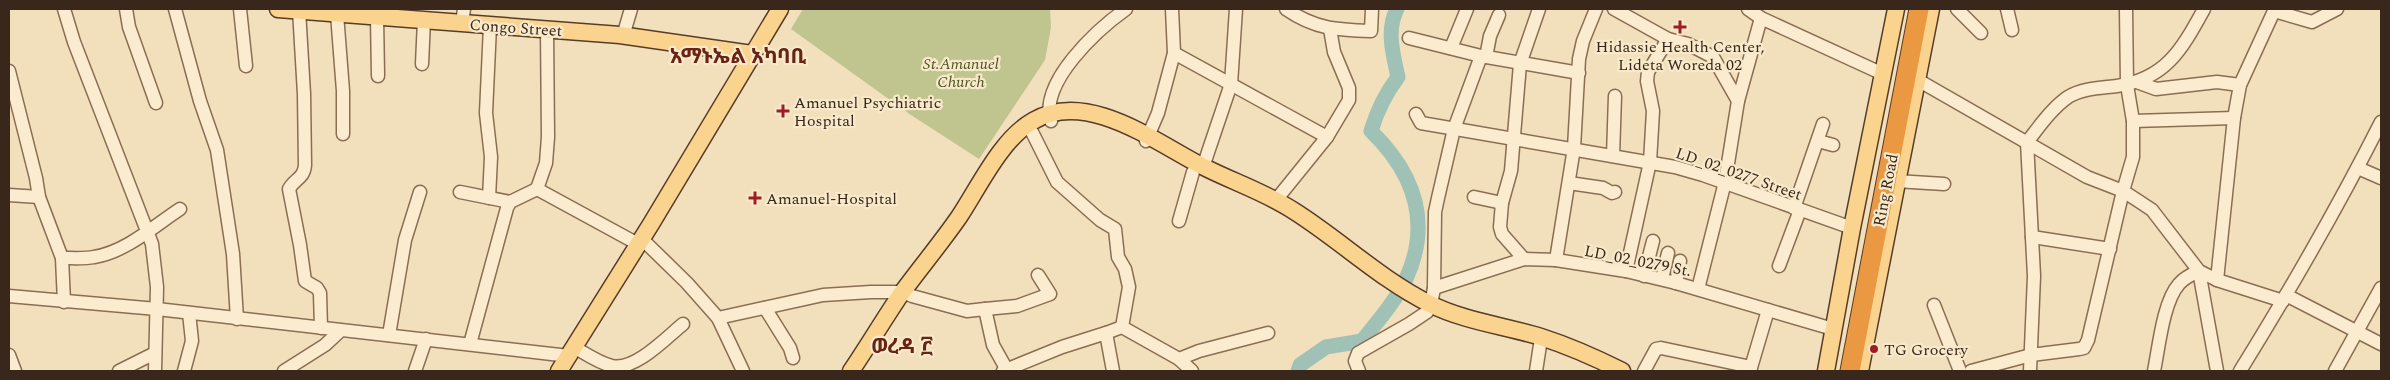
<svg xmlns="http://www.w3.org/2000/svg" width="2390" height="380" font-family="Spectral,'Noto Sans Ethiopic',serif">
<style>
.cemetery{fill:#c0c48f}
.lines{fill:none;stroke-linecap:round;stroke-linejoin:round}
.river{stroke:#a0c2b6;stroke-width:15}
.minor-casing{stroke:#8a6e54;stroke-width:15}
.major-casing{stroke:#573c29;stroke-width:19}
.highway-casing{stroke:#573c29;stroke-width:21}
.minor{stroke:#fceccf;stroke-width:12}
.major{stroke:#fad38e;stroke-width:16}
.highway{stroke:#eb9842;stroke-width:19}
.poi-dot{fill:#9f1e26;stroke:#f8e9cb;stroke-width:2}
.labels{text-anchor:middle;stroke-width:4.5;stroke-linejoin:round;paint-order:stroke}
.street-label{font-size:16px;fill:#38271a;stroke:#f8e9cb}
.poi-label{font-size:16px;fill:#38271a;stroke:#f8e9cb;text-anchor:start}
.park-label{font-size:16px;font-style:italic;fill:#4b561f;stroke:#f8e9cb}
.district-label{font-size:21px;font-weight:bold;fill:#682315;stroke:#f8e9cb}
</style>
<rect width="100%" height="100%" fill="#f2dfbb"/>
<path class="cemetery" d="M803,9H1050L1051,27L1045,60L979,159L911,115L791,29Z"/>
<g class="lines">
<path class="river" d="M1298,371L1300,365L1326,347L1362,341C1377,322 1395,302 1406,279C1432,222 1414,173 1371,131C1377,111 1385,94 1398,77C1393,54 1386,30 1397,9"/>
<defs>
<g id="minor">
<path d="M64,9L74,42L152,244L157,287L155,371"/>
<path d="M126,9L129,27L156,103"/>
<path d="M175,9L200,101L217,150L233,254L237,319"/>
<path d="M240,9L246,66"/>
<path d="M1286,9C1315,29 1337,30 1371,31L1372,9"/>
<path d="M1614,9L1668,39L1688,44L1713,57L1738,101"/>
<path d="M1748,9L1761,18L1883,74"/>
<path d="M1957,9L1981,33"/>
<path d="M2007,9L2012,30"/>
<path d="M299,10L304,94L305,165C304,179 294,179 289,189L300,245L305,281L317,288L320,293L321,328"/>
<path d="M337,14L343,91V134"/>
<path d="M377,17L378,76"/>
<path d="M462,23L464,9"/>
<path d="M547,30L548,137L546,163L537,189L638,244"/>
<path d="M623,36L631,9"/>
<path d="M1409,38L1481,56L1579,73"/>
<path d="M1451,48L1467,9"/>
<path d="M1174,53L1327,137"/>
<path d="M1486,57L1490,36L1499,15"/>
<path d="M422,64L424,20"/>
<path d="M9,71L36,178L39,197L62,258L64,302"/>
<path d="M1916,79L2087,177L2123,191L2140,202L2152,210L2199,271L2217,280L2283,301"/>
<path d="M2137,82L2156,89L2217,82L2240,85"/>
<path d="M1416,114L1421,123L1675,167L1703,175L1852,228"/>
<path d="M1051,121C1039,82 1098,29 1126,9"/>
<path d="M2133,121L2234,118"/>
<path d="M1032,132L1057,182L1100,220L1115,229L1118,257L1125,269L1129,287L1122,327"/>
<path d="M1146,141L1158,113L1174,53L1172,9"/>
<path d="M1818,141L1833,145"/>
<path d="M1613,156L1615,96"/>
<path d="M1203,167L1231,84L1236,9"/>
<path d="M2358,168L2381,178"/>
<path d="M1896,181L1944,184"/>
<path d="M1569,183L1603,188L1612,193L1615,192"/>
<path d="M460,192L510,202"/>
<path d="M9,195L39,197"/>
<path d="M1474,197L1502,203"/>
<path d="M489,198L491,157L486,113L490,26"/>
<path d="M1276,200L1327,137L1349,100V88L1334,52L1330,29"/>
<path d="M1794,208L1823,124"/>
<path d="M1179,221L1193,172"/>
<path d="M2032,237L2110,249"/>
<path d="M641,238L687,283L718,318L823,295L871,292H903L912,296L967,311L985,309L993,345L1007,370"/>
<path d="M62,258C72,258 84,259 94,257C126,252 154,226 180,209"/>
<path d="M1524,259L1502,234L1500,227L1502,203L1511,171L1520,64L1539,9"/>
<path d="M1556,260L1574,148L1579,59L1583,41L1596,9"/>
<path d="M1779,266L1800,210"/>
<path d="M1626,271L1650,162L1653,111L1647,81L1648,72L1668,39"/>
<path d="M1644,276L1653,241"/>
<path d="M1662,279L1668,253"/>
<path d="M2217,280L2234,118L2240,85L2274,11L2312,22L2337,9"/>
<path d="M1676,283L1680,261"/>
<path d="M1434,288L1524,259L1556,260L1626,271L1676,283L1833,329"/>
<path d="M1698,289L1725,182L1738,101L1761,18"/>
<path d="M2286,295L2381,344"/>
<path d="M9,296L157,309L569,356"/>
<path d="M1934,305L1960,371"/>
<path d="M765,308L790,348L793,358"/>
<path d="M985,309L1017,306L1050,294L1038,275"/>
<path d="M718,318L743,371"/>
<path d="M1106,333L1122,327L1179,359L1199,351L1268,333"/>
<path d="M389,335L405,240L420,192"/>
<path d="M470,344L507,208L510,202L537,189"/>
<path d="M574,347C586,354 599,363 612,366C635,371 666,338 683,324"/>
<path d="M9,355L15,371"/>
<path d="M1179,359L1192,371"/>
<path d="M119,371L155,353"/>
<path d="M184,371L192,341L189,313"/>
<path d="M284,371L325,345L340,331"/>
<path d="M415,371L426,339"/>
<path d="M1003,371L1062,347L1106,333L1113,371"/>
<path d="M1359,371L1355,361L1358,353L1409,324L1427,312L1431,305L1434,288L1435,212L1438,198L1454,129L1481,56"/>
<path d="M1536,371L1540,345"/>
<path d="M1644,371L1656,349L1661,348L1751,367"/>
<path d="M1750,371L1768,310"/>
<path d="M1971,371L2031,355L2079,349L2084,348L2088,340L2123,191L2133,157V121L2127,85L2126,9"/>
<path d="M2030,371L2034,276L2027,142C2039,127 2052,108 2068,97C2082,88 2101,88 2117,86C2166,79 2182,49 2204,9"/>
<path d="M2154,371C2159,347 2163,302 2179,284C2184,278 2192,274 2199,271L2217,371"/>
<path d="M2240,371C2290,290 2338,207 2381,122"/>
<path d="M2335,371L2381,288"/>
</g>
<g id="major">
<path d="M278,9L620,35L752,54"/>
<path d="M559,371L651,224L780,9"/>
<path d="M851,371C868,346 884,319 901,294C920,268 941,243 959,217C979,187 1001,139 1033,121C1087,89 1155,142 1202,166C1233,182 1265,192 1294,211C1340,240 1380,279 1430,304C1464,321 1505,326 1541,337C1569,346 1596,358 1622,371"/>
<path d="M1826,371L1852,228L1896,9"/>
<path d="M1860,371L1931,9"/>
</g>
<path id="highway" d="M1850,371L1919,9"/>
</defs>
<use href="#minor" class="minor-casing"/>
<use href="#major" class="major-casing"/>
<use href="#highway" class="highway-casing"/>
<use href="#minor" class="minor"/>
<use href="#major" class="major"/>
<use href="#highway" class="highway"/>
</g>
<g class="poi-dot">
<path d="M1677.5 19.5h5v5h5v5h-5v5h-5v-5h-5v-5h5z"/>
<path d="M780.5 103.5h5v5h5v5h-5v5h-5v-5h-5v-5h5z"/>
<path d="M752.5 190.5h5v5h5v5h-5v5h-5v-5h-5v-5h5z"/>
<circle cx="1874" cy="349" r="5"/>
</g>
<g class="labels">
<g class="street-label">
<text transform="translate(516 27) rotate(4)" y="6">Congo Street</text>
<text transform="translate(1739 173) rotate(19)" y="6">LD_02_0277 Street</text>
<text transform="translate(1885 190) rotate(-79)" y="6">Ring Road</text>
<text transform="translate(1638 260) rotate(11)" y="6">LD_02_0279 St.</text>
</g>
<g class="poi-label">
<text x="1680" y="52" text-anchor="middle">Hidassie Health Center,<tspan x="1680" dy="18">Lideta Woreda 02</tspan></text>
<text x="794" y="108">Amanuel Psychiatric<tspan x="794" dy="18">Hospital</tspan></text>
<text x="766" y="204">Amanuel-Hospital</text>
<text x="1884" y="355">TG Grocery</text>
</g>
<g class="park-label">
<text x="961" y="69">St.Amanuel<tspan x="961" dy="18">Church</tspan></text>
</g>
<g class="district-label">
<text x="738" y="63">አማኑኤል አካባቢ</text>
<text x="902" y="353">ወረዳ ፫</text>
</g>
</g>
<rect width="2390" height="380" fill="none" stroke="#38271a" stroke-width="20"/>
</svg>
